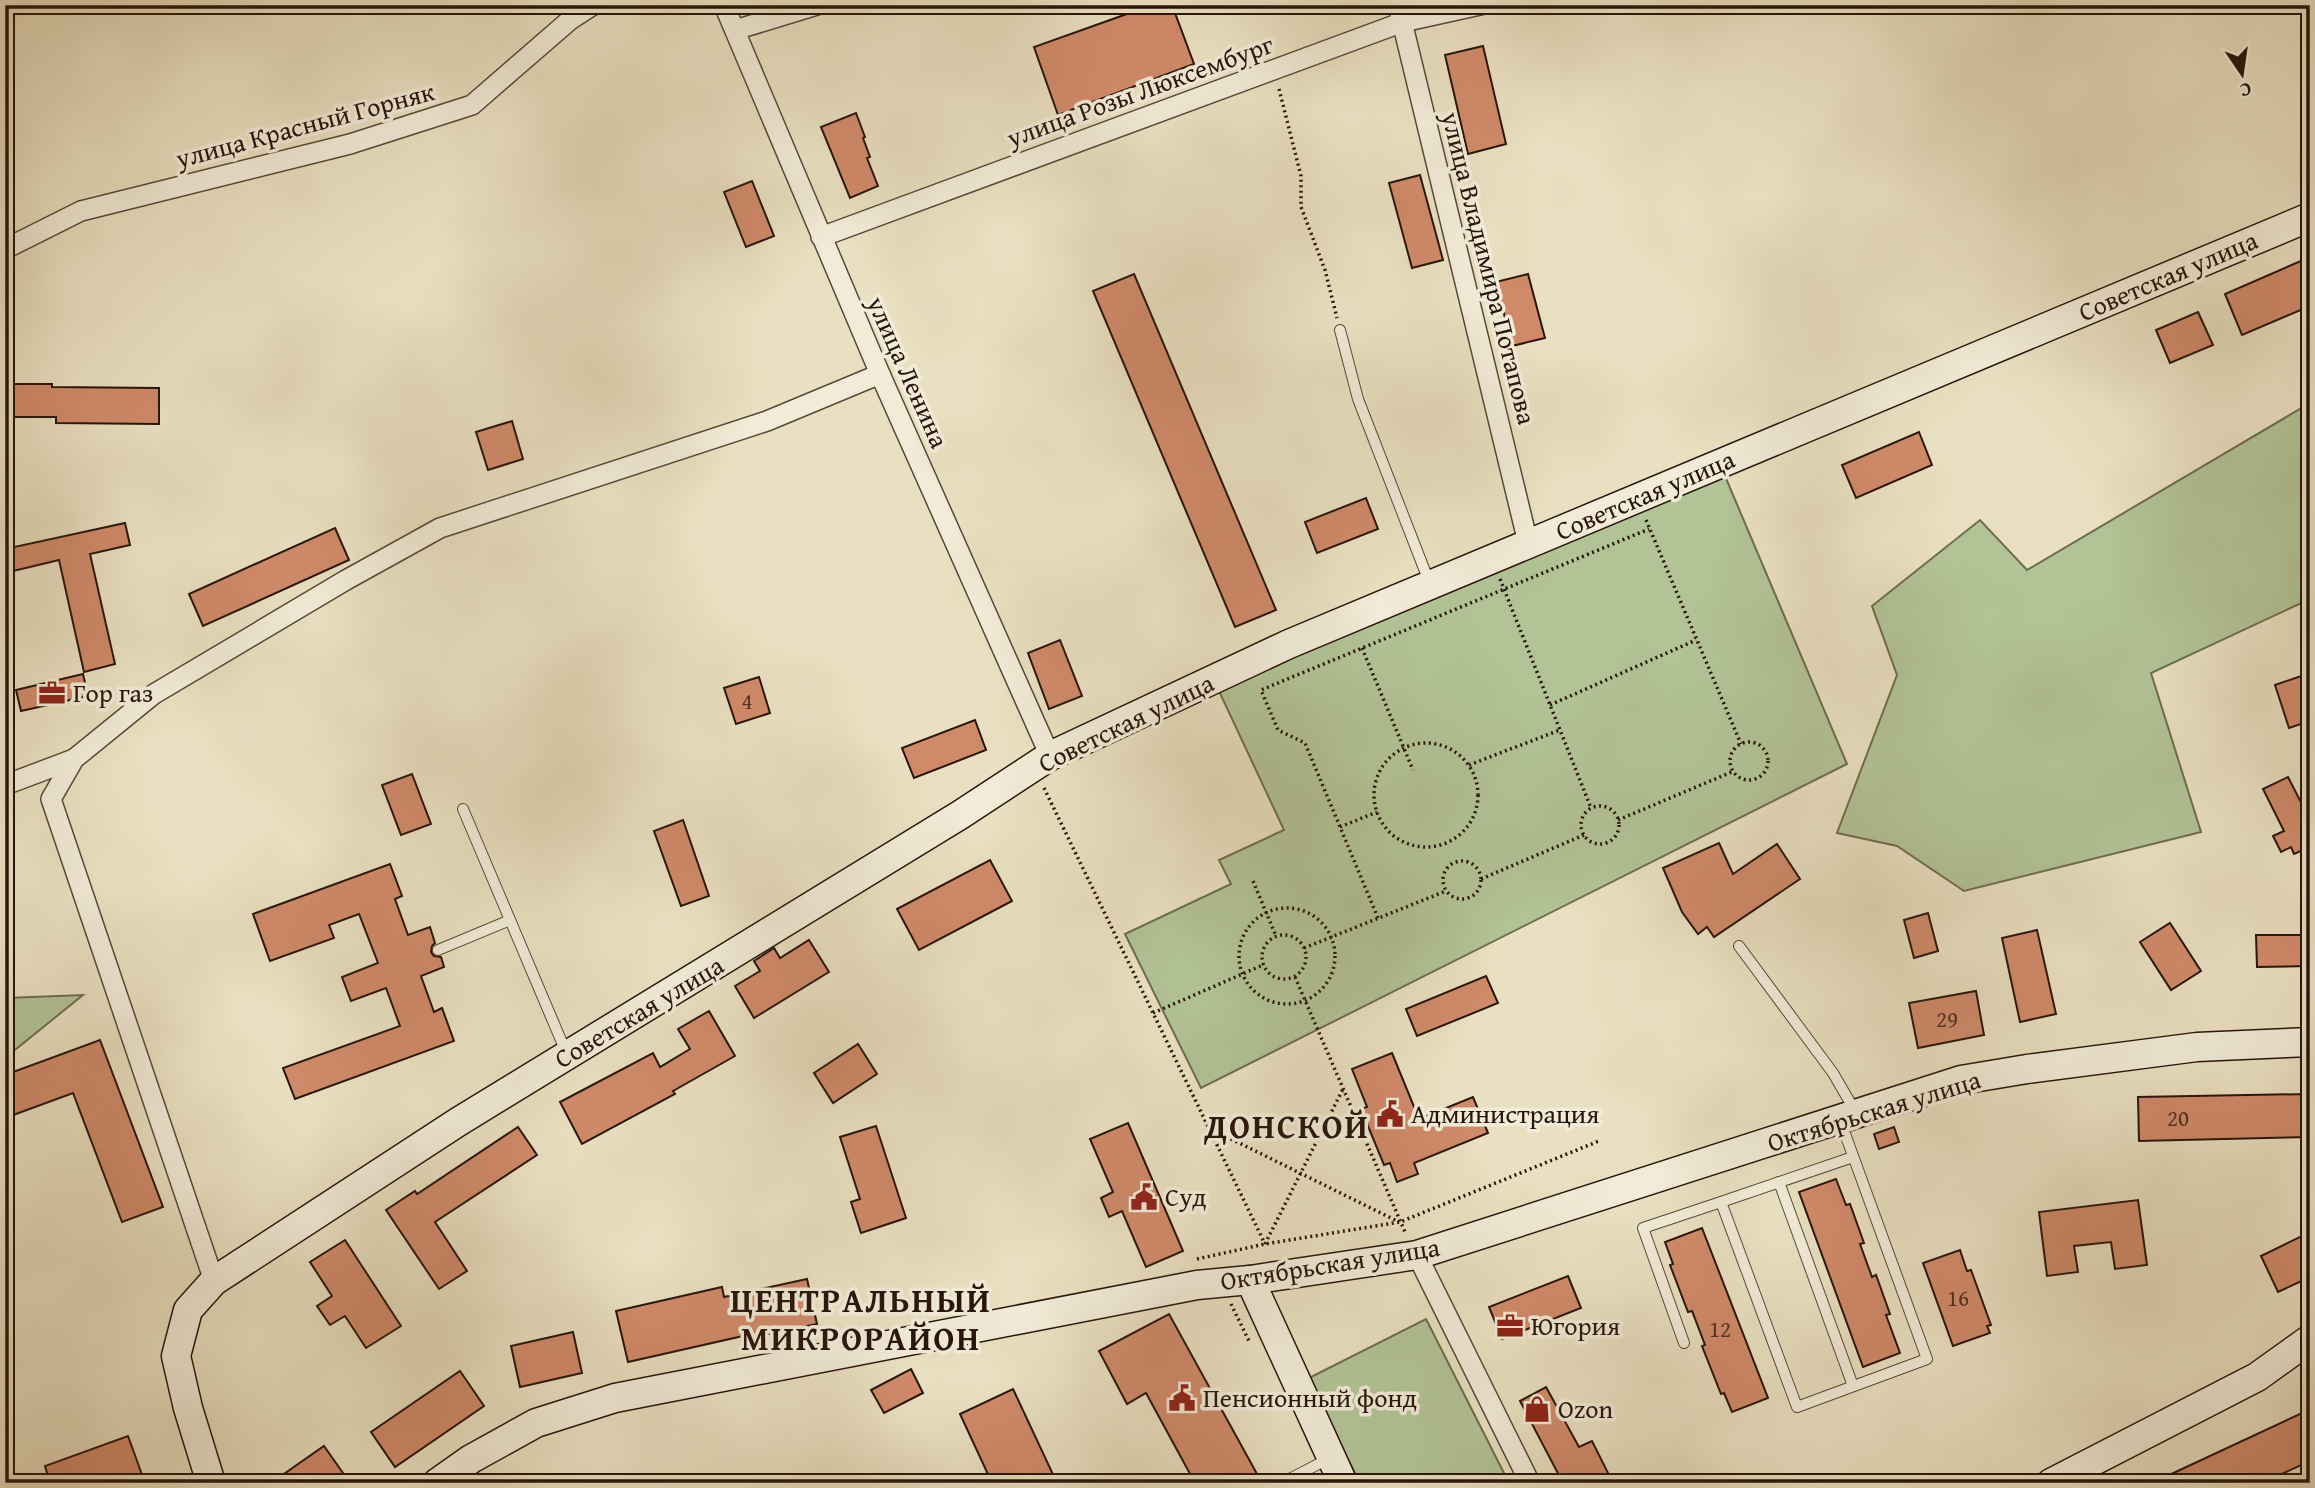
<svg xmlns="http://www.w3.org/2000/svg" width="2315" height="1488" font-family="'Gentium Book Plus',serif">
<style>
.green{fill:#b2c396;stroke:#6d6c50;stroke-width:2}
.building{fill:#d08a6a;stroke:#28150b;stroke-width:2}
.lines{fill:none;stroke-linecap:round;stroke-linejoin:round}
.lane-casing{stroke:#584838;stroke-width:12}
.street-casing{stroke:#584838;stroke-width:22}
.secondary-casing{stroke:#28150b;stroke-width:31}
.path{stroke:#28150b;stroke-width:3.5;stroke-dasharray:2 3.5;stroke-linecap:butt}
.lane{stroke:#f1ebd7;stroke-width:10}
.street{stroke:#f1ebd7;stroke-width:19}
.secondary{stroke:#f1ebd7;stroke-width:28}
.labels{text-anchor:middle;stroke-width:7;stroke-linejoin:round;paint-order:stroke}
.number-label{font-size:23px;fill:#523223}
.street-label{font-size:26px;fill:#28150b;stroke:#f1ebd7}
.poi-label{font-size:26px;fill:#28150b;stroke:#f1ebd7;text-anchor:start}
.district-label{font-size:33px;font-weight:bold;letter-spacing:2px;fill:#28150b;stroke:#f1ebd7}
</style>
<rect width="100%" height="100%" fill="#e9e0c1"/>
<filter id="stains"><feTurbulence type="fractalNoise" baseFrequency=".00286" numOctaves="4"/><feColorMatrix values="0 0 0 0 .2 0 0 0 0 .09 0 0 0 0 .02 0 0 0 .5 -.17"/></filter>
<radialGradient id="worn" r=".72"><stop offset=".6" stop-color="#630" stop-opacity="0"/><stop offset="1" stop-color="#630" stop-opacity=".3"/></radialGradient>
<g class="green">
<path d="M2310,403V599L2151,673L2201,832L1964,891L1897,846L1837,833L1897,675L1872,606L1980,520L2027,570Z"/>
<path d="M1725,476L1847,764L1201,1088L1125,934L1231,884L1219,860L1284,830L1218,689Z"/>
<path d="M83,995L5,1058V998Z"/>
<path d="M1426,1319L1509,1483H1360L1307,1379Z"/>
</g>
<g class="building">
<path d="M1137,5H1172L1194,64L1058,115L1034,47L1138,10Z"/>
<path d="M1483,46L1506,144L1468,154L1445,55Z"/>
<path d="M856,113L865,137L863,138L870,157L867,158L878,186L850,198L821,127Z"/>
<path d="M1420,175L1443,260L1412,268L1389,183Z"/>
<path d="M752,181L774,236L746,247L724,192Z"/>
<path d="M2310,257V306L2242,335L2225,294Z"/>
<path d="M1134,274L1276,610L1235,627L1093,291Z"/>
<path d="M1528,274L1545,338L1512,346L1496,282Z"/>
<path d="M2198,312L2213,345L2170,363L2156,330Z"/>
<path d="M13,384H52V387L159,388V424L56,423V417H5V391H13Z"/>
<path d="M512,421L523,459L488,470L476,432Z"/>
<path d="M1919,432L1932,465L1856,498L1842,465Z"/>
<path d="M1366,498L1378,529L1317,553L1305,522Z"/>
<path d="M125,523L130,545L90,554L115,664L84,672L59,560L5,573V549Z"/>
<path d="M335,528L349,560L203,626L189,594Z"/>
<path d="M1060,640L1082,696L1049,709L1028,653Z"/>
<path d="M2310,673V721L2289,728L2275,685Z"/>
<path d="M83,674L88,696L21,711L16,690Z"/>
<path d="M759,677L770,713L736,724L724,688Z"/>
<path d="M975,720L986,750L914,778L902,748Z"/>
<path d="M412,774L431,824L401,835L382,785Z"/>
<path d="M2288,777L2310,820V847L2294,854L2291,847L2281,852L2273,836L2284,831L2263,789Z"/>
<path d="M683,820L709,896L681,906L654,831Z"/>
<path d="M1719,843L1733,874L1777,844L1800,879L1714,937L1707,927L1698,934L1682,912L1663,868Z"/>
<path d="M990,860L1012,901L919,950L897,909Z"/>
<path d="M390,864L402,896L395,899L408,935L430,927L435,943L432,946L431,952L434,956L441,957L444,967L421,976L434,1012L442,1008L454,1041L295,1099L283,1068L400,1026L386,988L351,1001L342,977L378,963L359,914L329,925L334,938L270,961L253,914Z"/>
<path d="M1928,913L1938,951L1914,958L1904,920Z"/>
<path d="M2170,923L2201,971L2171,990L2140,942Z"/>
<path d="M2037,930L2056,1014L2020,1022L2002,938Z"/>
<path d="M2256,935H2310V966L2257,967Z"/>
<path d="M809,940L829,972L754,1018L735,986L760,971L754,961L774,948L780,958Z"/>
<path d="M1486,976L1498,1003L1417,1036L1406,1009Z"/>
<path d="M1976,991L1984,1035L1918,1048L1909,1003Z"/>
<path d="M709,1011L735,1056L673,1091L675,1094L582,1144L560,1102L653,1053L660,1067L690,1049L678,1029Z"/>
<path d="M100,1040L163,1207L122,1222L73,1093L5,1118V1075Z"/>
<path d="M858,1044L877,1074L833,1103L814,1073Z"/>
<path d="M1392,1053L1419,1119L1473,1097L1488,1133L1414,1163L1418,1174L1397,1182L1390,1163L1384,1165L1361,1109L1367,1107L1352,1069Z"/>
<path d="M2309,1094L2310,1137L2139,1141L2138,1097Z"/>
<path d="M1128,1123L1183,1251L1146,1267L1122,1211L1109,1217L1101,1198L1113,1192L1090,1139Z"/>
<path d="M876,1126L906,1218L861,1233L851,1202L860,1199L840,1137Z"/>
<path d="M518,1127L537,1155L435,1222L467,1271L439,1289L386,1210L415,1191L417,1194Z"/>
<path d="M1894,1127L1899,1142L1879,1149L1874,1134Z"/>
<path d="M1836,1179L1846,1205L1850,1204L1864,1243L1860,1244L1872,1277L1876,1275L1890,1314L1886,1315L1900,1353L1863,1367L1799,1192Z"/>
<path d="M2138,1200L2147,1265L2115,1269L2111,1242L2074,1246L2078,1272L2047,1276L2039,1212Z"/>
<path d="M1702,1228L1768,1398L1732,1412L1724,1393L1721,1394L1702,1346L1705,1345L1692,1311L1688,1312L1670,1265L1673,1264L1665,1242Z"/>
<path d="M2310,1232V1277L2278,1292L2261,1256Z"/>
<path d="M345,1240L401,1326L366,1348L345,1316L330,1325L317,1306L332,1296L310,1262Z"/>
<path d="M1960,1250L1967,1271L1971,1270L1991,1325L1987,1326L1990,1333L1953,1346L1923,1263Z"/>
<path d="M1568,1276L1581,1308L1502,1339L1489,1307Z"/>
<path d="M807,1279L817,1324L753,1337L752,1334L628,1362L616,1311L722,1287L724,1297Z"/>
<path d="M1169,1314L1262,1483H1195L1146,1393L1127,1404L1099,1351Z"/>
<path d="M573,1332L582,1373L520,1387L511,1346Z"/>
<path d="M911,1369L923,1393L884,1413L871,1390Z"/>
<path d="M460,1371L484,1406L395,1467L371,1432Z"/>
<path d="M1546,1387L1579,1447L1592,1441L1613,1483H1563L1520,1401Z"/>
<path d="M1013,1389L1057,1483H992L960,1414Z"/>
<path d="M2302,1413L2310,1429V1461L2262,1483H2152Z"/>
<path d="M128,1436L145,1483H50L45,1466Z"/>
<path d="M324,1446L350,1483H271Z"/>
</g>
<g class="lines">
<defs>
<g id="lane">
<path d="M1340,330L1358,399L1430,584"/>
<path d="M463,809L566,1052"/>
<path d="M1739,946L1833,1073L1855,1111"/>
<path d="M438,950L510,920"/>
<path d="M1840,1120L1927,1359L1797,1407L1721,1202L1853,1157"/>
<path d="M1779,1182L1853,1386"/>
<path d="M1684,1343L1643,1228L1721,1202"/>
<path d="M1282,1483L1328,1459"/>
</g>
<g id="street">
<path d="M724,5L880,374L1050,756"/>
<path d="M1398,5L1528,543"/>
<path d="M735,30L817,5"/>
<path d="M821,237L1403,22L1480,5"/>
<path d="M5,249L81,211L350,144L472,105L570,20L593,5"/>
<path d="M5,785L74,759"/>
<path d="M1417,1255L1530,1483"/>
<path d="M214,1281L51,799L74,759L154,694L346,580L440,528L767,421L880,374"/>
</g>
<g id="secondary">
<path d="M1250,1280L1343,1483"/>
<path d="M211,1483L188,1408L176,1356L188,1310L214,1281L458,1122L960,815L1050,756L1289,644L2310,217"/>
<path d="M437,1483L471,1459L536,1423L615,1398L1197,1285L1250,1280L1417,1255L1961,1080L2027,1069L2197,1047L2310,1042"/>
<path d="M2051,1483L2257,1377L2310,1339"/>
</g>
</defs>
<use href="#lane" class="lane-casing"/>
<use href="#street" class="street-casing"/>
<use href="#secondary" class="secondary-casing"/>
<g class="path">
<path d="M1279,89L1301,176V207L1325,270L1337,318"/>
<path d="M1646,520L1741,744"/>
<path d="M1500,579L1591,808"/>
<path d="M1362,648L1413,770"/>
<path d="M1550,705L1696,640"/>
<circle cx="1749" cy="761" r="19"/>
<circle cx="1426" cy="795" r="52"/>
<path d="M1469,765L1560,730"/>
<path d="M1044,788L1265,1244"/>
<circle cx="1600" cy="825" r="19"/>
<path d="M1618,820L1734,771"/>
<path d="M1340,827L1377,812"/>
<circle cx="1462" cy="880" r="19"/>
<path d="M1481,879L1584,835"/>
<path d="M1253,881L1276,936"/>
<circle cx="1287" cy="956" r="48"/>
<path d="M1378,918L1305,743L1278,730L1261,690L1649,529"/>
<circle cx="1284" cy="957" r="22"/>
<path d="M1304,948L1446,891"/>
<path d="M1295,977L1405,1232"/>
<path d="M1153,1013L1263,965"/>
<path d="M1211,1129L1399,1222"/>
<path d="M1265,1244L1343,1089"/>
<path d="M1197,1259L1265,1244L1400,1222L1599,1141"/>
<path d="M1231,1304L1249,1341"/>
</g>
<use href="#lane" class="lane"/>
<use href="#street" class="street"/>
<use href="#secondary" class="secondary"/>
</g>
<defs>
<symbol id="office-bare" viewBox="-9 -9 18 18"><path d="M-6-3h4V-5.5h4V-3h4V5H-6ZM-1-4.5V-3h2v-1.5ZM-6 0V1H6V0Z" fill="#8f2418" stroke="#f1ebd7" stroke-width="2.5" paint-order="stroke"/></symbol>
<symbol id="civic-bare" viewBox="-9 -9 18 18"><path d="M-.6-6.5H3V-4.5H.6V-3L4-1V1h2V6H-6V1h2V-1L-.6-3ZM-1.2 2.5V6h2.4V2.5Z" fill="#8f2418" stroke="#f1ebd7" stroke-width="2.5" paint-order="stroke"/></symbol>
<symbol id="shop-bare" viewBox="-9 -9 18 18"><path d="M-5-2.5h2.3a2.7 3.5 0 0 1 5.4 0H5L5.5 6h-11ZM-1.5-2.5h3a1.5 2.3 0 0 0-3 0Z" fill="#8f2418" stroke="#f1ebd7" stroke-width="2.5" paint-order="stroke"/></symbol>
</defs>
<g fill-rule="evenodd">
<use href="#office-bare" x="33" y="674" width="38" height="38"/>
<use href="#civic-bare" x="1371" y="1095" width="38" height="38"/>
<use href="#civic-bare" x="1125" y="1178" width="38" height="38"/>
<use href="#office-bare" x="1491" y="1307" width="38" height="38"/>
<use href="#civic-bare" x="1163" y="1379" width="38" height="38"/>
<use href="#shop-bare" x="1518" y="1390" width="38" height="38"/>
</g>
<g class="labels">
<g class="number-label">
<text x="747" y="709">4</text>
<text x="1947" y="1027">29</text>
<text x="2178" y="1126">20</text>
<text x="1958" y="1306">16</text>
<text x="1720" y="1337">12</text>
</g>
<g class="street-label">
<text transform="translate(1140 91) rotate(-20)" y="9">улица Розы Люксембург</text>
<text transform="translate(305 125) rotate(-15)" y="9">улица Красный Горняк</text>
<text transform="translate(1489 268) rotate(76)" y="9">улица Владимира Потапова</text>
<text transform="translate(2168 276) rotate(-23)" y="9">Советская улица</text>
<text transform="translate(908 372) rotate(66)" y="9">улица Ленина</text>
<text transform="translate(1645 495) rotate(-23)" y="9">Советская улица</text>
<text transform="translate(1126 723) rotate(-26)" y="9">Советская улица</text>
<text transform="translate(639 1012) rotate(-31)" y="9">Советская улица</text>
<text transform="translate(1874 1111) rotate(-17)" y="9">Октябрьская улица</text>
<text transform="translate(1330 1264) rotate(-9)" y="9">Октябрьская улица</text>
</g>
<g class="poi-label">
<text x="73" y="702">Гор газ</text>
<text x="1411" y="1123">Администрация</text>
<text x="1165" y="1206">Суд</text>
<text x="1531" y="1335">Югория</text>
<text x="1203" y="1407">Пенсионный фонд</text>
<text x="1558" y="1418">Ozon</text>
</g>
<g class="district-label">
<text x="1287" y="1138">ДОНСКОЙ</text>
<text x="861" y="1312">ЦЕНТРАЛЬНЫЙ<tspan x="861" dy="38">МИКРОРАЙОН</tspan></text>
</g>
</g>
<rect width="2315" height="1488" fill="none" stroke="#e9e0c1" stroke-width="28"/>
<rect x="7" y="7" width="2301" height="1474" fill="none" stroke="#28150b" stroke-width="3.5"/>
<rect x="14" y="14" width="2287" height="1460" fill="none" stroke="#28150b" stroke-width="2"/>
<g transform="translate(2242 74) rotate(167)" stroke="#f1ebd7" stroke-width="5" paint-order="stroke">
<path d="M0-5L12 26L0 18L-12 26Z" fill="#28150b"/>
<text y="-10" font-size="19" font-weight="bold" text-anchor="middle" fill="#28150b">С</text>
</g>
<rect width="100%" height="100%" filter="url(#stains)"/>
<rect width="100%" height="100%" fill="url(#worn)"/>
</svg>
